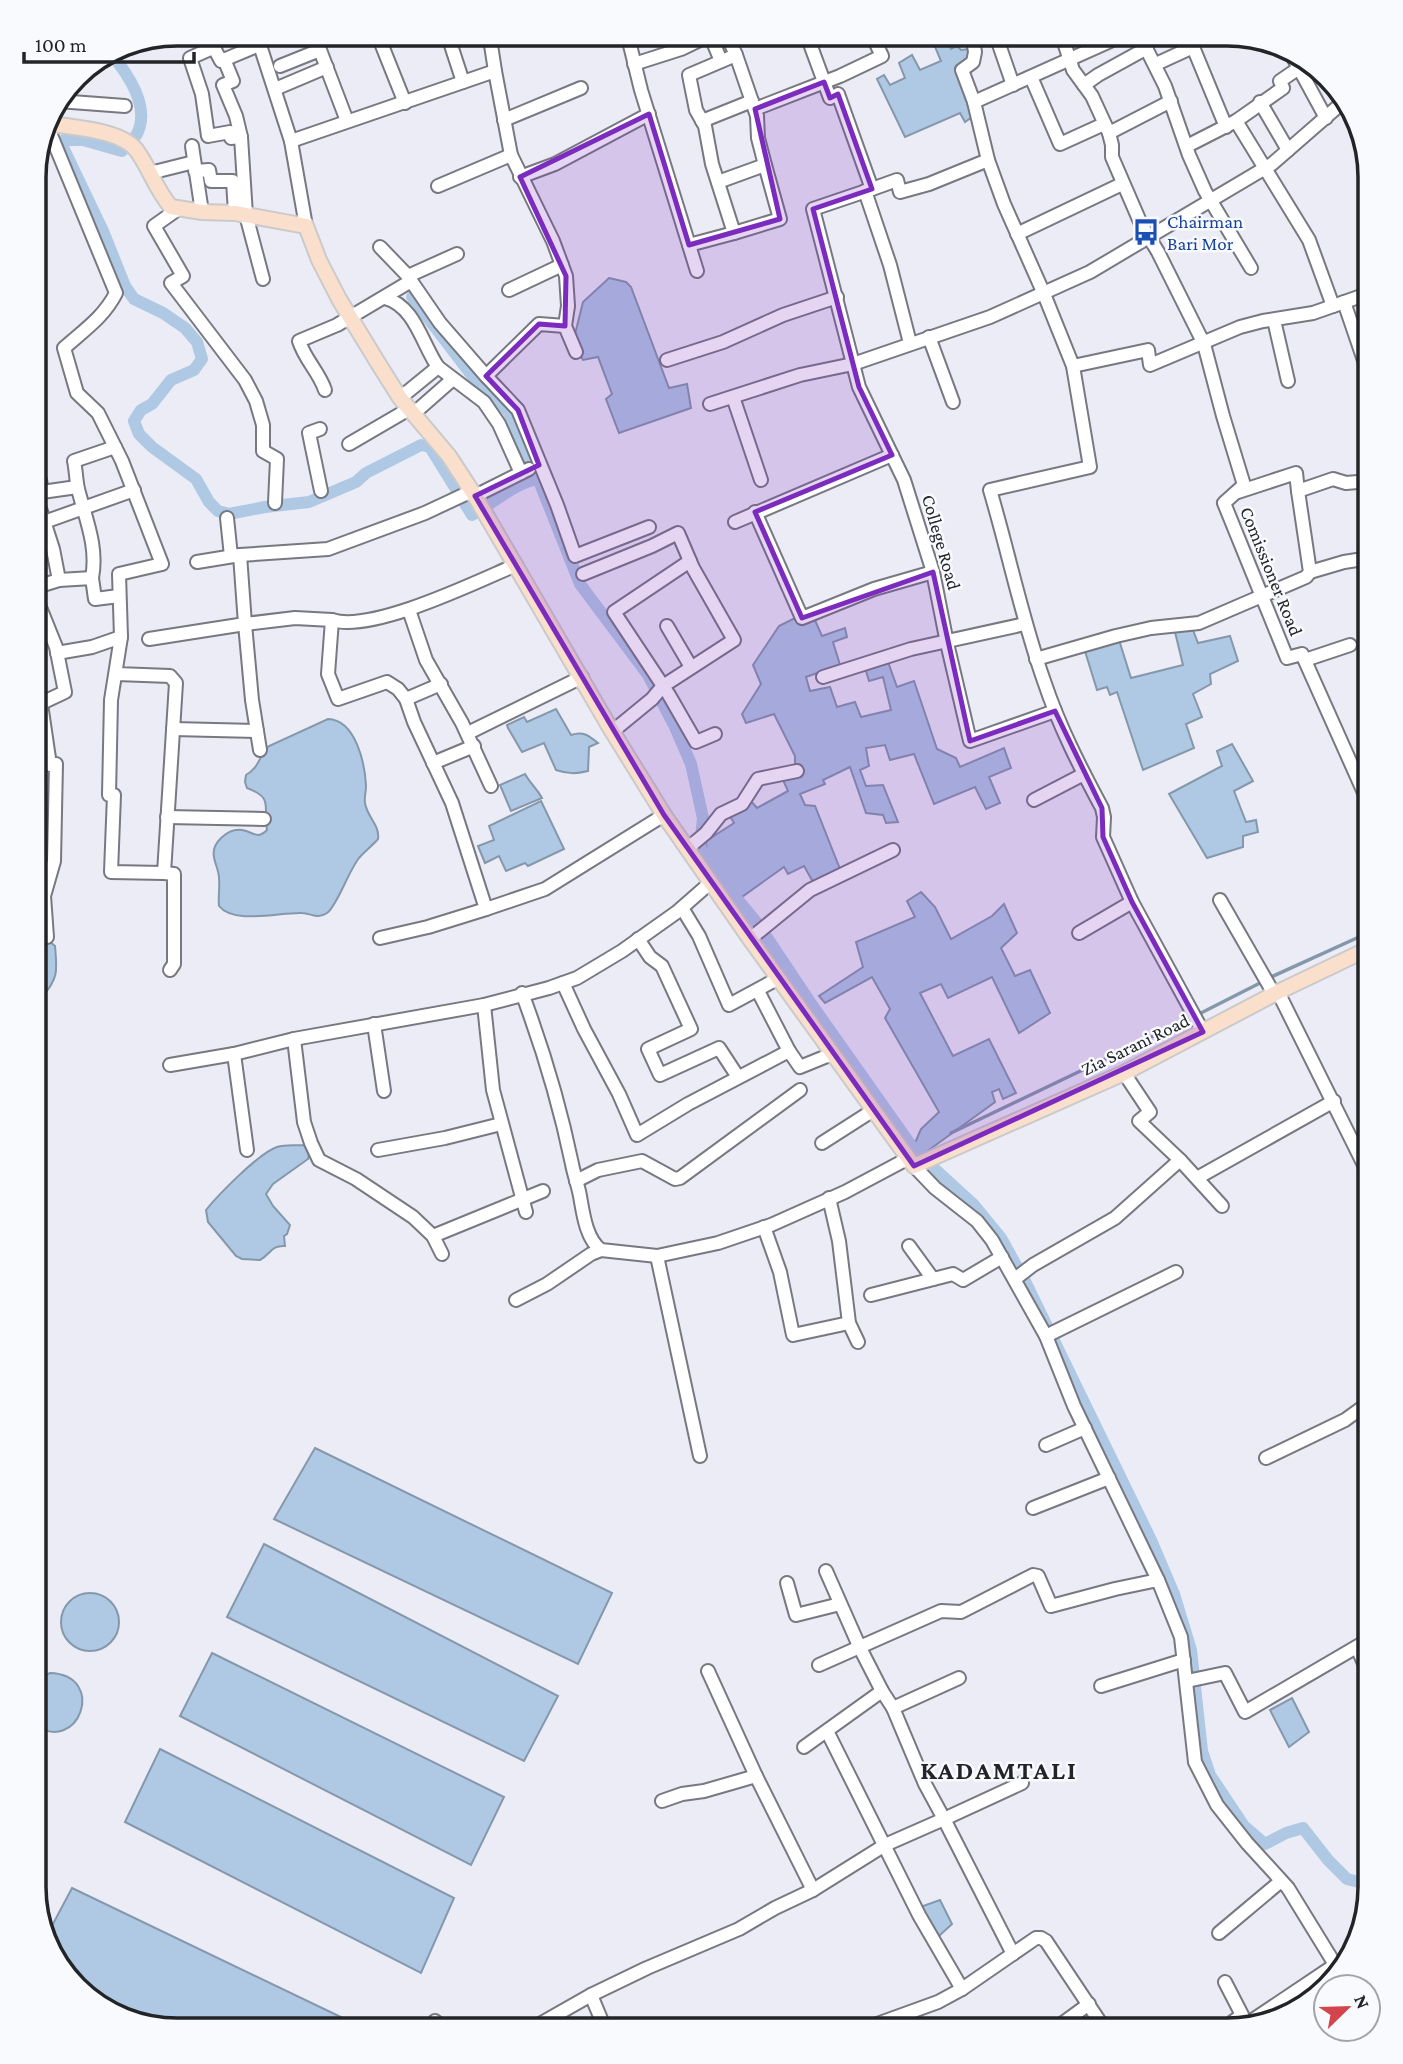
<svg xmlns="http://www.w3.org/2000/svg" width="1403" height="2064" font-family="'Crimson Pro',serif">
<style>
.water{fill:#afc9e4;stroke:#8598ab;stroke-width:2}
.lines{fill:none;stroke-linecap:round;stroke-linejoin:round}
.stream{stroke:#8598ab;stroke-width:3.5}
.canal{stroke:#afc9e4;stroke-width:12}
.minor-casing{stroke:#777880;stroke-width:16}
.major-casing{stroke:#cacacb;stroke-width:18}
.minor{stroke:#fff;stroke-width:12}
.major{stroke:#fbdfcd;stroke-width:14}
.marked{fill:#7b2cbf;fill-opacity:0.2;stroke:#7b2cbf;stroke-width:5;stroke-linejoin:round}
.labels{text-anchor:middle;stroke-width:5;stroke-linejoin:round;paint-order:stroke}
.transit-label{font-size:19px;fill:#164399;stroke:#f9fafe;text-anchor:start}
.street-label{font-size:19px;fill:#232427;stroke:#f9fafe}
.district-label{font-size:26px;font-weight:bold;letter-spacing:2px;fill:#232427;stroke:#f9fafe}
.rim{fill:none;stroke:#232427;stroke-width:3.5}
</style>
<rect width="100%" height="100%" fill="#ebecf6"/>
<g class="water">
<path d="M944,36L951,49L957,46L961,50L969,49L968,61L957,71L972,117L965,122L960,113L905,137L877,79L884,75L890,85L905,78L899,63L912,55L920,70L941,61L933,42Z"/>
<path d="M609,278L626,282L631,287L669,388L687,384L691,408L619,433L606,399L612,394L598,357L583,360L573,342L583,302Z"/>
<path d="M795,618L803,625L814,618L822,636L845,628L847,637L833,642L840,665L806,677L810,691L830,687L837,707L855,702L861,717L891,710L883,677L869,681L865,668L888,662L897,687L914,681L937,749L956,758L960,767L1004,748L1011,768L989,777L1000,803L986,809L975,787L934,804L914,754L890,760L885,745L866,748L869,766L860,770L866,786L883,785L898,822L886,823L883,815L866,813L850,767L823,780L825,784L800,794L805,805L815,806L840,869L813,882L804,866L788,874L784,867L739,899L707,856L706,841L734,823L730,816L750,800L757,808L788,791L783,780L795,768V756L774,714L746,723L742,714L761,684L753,665L779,626Z"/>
<path d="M1193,630L1198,643L1230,636L1238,661L1210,674L1211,684L1193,694L1202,717L1186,724L1194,748L1143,770L1117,692L1110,695L1107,687L1097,690L1084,648L1119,640L1131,678L1183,665L1175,632Z"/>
<path d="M556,709L571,735C583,731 588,735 598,743L589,747L588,771C576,774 568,774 556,770L544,743L522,752L508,728L507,725L524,717L527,722Z"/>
<path d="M328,719C356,720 365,764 366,786C366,792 364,798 365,803C367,817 380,825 378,839C372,846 365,851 359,858C348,872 337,906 327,913C317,920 311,913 302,913C280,912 234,925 219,906C218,897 220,888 219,878C219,871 215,864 214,857C211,843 228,828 242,830C254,832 257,840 267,830C263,806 274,798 247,788L245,782L246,775C261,766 258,756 269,746Z"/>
<path d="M1232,744L1253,781L1234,791L1246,822L1256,820L1258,832L1243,836V847L1207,858L1169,794L1222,766L1217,751Z"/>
<path d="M525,774C531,785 536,787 542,798L511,811L500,785Z"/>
<path d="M541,801L564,849L528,866L525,863L506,871L499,856L485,863L478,846L494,840L489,826Z"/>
<path d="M921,892L935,907L951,939L992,916L1004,904L1017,933L1001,948L1015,976L1030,970L1050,1013L1019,1033L992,977L948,998L941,984L920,993L953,1056L989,1039L1016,1093L1003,1099L999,1089L992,1092L995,1102L922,1155L914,1145L921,1129L939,1112L885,1018L890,1009L872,977L825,1003L819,996L863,967L856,942L915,917L907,901Z"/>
<path d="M33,937H44L55,946C57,970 59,978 42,997L33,995Z"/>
<path d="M305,1145L309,1154L308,1159L273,1184L266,1194L273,1206L290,1225L287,1234L284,1236L285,1246C271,1245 271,1254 260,1260L242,1259L236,1256L208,1222L206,1210C218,1195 259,1153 277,1147C286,1144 297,1146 305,1145Z"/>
<path d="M315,1448L612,1593L578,1664L274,1519Z"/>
<path d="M264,1544L558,1696L524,1761L227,1617Z"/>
<path d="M33,1562C45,1575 46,1592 33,1605Z"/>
<circle cx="90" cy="1622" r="29"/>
<path d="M212,1653L504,1797L471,1865L180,1716Z"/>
<path d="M50,1673C108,1675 79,1757 33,1724V1681Z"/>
<path d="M1292,1698L1309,1732L1289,1747L1270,1710Z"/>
<path d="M160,1749L454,1898L421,1973L125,1822Z"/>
<path d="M72,1888L370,2031L168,2030L105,2011L52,1959L46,1937Z"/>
<path d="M940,1900L952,1924L939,1936L922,1909L923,1906Z"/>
</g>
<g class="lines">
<g class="stream">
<path d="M1269,978L1370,932"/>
<path d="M1197,1015L1262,982"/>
<path d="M951,1133L1191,1018"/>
</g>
<g class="canal">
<path d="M110,52C127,73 151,106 137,134C133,140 127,146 122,151L83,140H64L61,143L103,231L125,286L134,299L163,313L185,328L197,342L202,359L194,370L171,380L152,404L141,410L134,421L139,434L152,447L196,479L209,502L218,511L229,514L265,507L309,502L356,482L366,473L421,445L430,447L472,515C492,504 516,482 538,479"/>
<path d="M412,297L477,382L508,411L529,459"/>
<path d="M537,476L580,584L648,675L675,727L691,764L703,818L700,847L719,877L758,924L812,1005L915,1151L974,1205L1001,1238L1026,1283L1151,1540L1174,1594L1191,1650L1202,1751L1210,1775L1244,1826L1265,1844L1286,1833L1303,1828L1328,1860L1347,1879L1370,1885"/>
</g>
<defs>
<g id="minor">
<path d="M206,33L221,61L259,45"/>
<path d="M256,33L291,141L306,226"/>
<path d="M377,33L405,103"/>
<path d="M558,33L560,37L572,33"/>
<path d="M627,33L641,90L697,271"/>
<path d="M806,33L830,98L838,94L872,189L813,209L859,387L904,480L933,572L947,643L970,741L1055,711"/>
<path d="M972,33L975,52L973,62L962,70L974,102L988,160L1004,204L1044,294L1073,366"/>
<path d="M995,33L1013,85"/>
<path d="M1061,33L1073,70L1092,96L1109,133L1112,145V157L1141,224L1158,252L1204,344L1223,416L1244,485L1224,503L1287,658L1302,654L1370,806"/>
<path d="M1139,34L1165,86L1189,155L1205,191L1251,268"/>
<path d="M1187,34L1193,47"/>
<path d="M215,47L190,58L202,94L208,136L230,132L231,138L241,137"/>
<path d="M1289,50L1326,118"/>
<path d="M224,59L233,81L223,85L236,116L241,137L246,215L263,279"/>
<path d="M634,64L681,49L710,35L721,61"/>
<path d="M1156,64L1193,47L1226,127"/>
<path d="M280,66L320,50L347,121"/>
<path d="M495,71L491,45L499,33"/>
<path d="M1031,77L1060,144L1104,124"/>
<path d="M463,82L495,71L511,155L553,241L566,276L568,306L565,326L576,352"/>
<path d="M1084,85L1098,75L1147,48"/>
<path d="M275,89L327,67"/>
<path d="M58,101L125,106"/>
<path d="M1343,101L1353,112"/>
<path d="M974,102L1126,34"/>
<path d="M1260,102L1288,150"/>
<path d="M755,109L840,76L882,56L871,33"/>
<path d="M504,120L581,88"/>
<path d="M702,121L752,101"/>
<path d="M1236,121L1309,240L1333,306"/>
<path d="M46,123L116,293C104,317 83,331 64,348L77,393L98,413L122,461L162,564L119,574L121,637"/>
<path d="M1109,133L1171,101"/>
<path d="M291,141L463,82L447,33"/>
<path d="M192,146L202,212"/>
<path d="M1187,146L1236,121L1283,88L1280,81L1299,68"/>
<path d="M195,171L209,170L211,181H233L235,213"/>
<path d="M150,173L194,162"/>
<path d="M520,177L555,164L649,114"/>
<path d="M718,182L765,165L758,138L757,116L736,55"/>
<path d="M438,186L511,155"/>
<path d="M872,189L897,180L900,192L929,184L988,160"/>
<path d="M865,191L890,265L910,343"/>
<path d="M178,209L154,226L183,276L171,283L245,380L256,401L263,425V451L277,459L275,503"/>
<path d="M734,233L780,219L765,165"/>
<path d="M1017,234L1122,184"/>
<path d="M689,245L734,233L712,164L705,126L696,110L689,75L736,55L726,33"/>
<path d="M380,247L407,275L440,323L486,376L539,324L565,326"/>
<path d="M408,276L457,254"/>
<path d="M509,290L562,265"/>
<path d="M385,298C415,306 422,344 438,367"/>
<path d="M1344,302L1370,378"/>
<path d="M1274,320L1288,381"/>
<path d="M929,337L953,402"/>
<path d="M667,360L723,342L783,315L837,297"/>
<path d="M486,376L518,410L557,505L575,556L649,527"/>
<path d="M325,390C319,372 305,360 299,341L337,325L411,281"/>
<path d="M733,397L761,480"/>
<path d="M400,398L438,367L484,402L499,424L521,473"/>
<path d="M710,404L800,375L853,364L990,317L1090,272L1272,164L1342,103L1341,96"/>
<path d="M420,408L453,379"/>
<path d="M320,429L309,433L321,491"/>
<path d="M349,444L409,409"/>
<path d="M33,469L40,480L42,492"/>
<path d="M1238,492L1296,473L1298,491L1333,479L1346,483L1370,481"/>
<path d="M475,496L529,469"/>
<path d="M755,512L802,618L874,589L933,572"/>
<path d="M227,518L231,556"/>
<path d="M735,522L892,455"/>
<path d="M33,526L134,490"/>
<path d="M240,555L245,624L295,618L332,620L328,674L338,699L387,682L398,689L406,699L441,684"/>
<path d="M690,561L614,612L669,695L696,742L715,734"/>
<path d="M197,562L240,555L328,549L425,513L472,491"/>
<path d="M1310,572L1344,562L1370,558"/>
<path d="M583,574L652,546L678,533L693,568L734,640L663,686L652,699L613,731"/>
<path d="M92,578C98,547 86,520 78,489C76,480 76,470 74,461L115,447"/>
<path d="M59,580L53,549L35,493L77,487"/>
<path d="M33,588L59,580L92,578L95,599L119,596"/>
<path d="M409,610L426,660L462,723L491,786"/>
<path d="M332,620C372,633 476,582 516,565"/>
<path d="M667,626L691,667"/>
<path d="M149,639L245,624L252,700L260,750"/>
<path d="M57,653L92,647L121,637L111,700L109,795H114L111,872L164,873L176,683L170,676L117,674"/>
<path d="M1036,659L1116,636L1151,628L1199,623L1306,577L1310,572L1298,491"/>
<path d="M1305,660L1350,645"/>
<path d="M823,677L911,649L1025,624"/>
<path d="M41,704L50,765L56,764L54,861L44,896L47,937"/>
<path d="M33,707L65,692L56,647L33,590"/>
<path d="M173,729L257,731"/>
<path d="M468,733L582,677"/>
<path d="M433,763L474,746"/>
<path d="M1034,800L1084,774"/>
<path d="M167,817L264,819"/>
<path d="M1370,836L1366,825L1370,814"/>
<path d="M687,849L706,833L721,814L742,804L758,779L797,771"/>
<path d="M164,873L174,874V964L170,970"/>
<path d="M1220,900L1274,994"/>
<path d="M682,908L699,936L729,1005L779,978"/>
<path d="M486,909L545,889L664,815"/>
<path d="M1079,933L1132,902"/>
<path d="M380,938L428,927L486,909L452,803L414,722L406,699"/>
<path d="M638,939L650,957L662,966L691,1029L648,1049L660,1075L719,1048L738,1077"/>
<path d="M750,939L810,890L893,850"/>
<path d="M563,983L584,1029L619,1094L637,1135L688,1104L789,1051L800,1067L832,1054"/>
<path d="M758,991L789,1051"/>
<path d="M1278,992L1370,1177"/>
<path d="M522,993C543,1049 560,1106 572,1164C574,1175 578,1185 580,1196C583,1213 586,1239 601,1250L657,1256L718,1243L771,1225L845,1192L907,1159"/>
<path d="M484,1005L493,1090L526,1212"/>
<path d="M374,1024L384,1091"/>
<path d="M1203,1032L1132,902L1103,837L1104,817L1102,808C1080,767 1059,726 1044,681C1022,619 1009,554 990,490L1090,467L1073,366L1148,350L1150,365L1240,327L1263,321L1313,313L1370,293"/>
<path d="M294,1039L484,1005L549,988L577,978L622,951L677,912L710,883"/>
<path d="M234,1054L247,1150"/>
<path d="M170,1065L234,1054L294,1039L304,1122L311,1143L319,1160L356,1179L413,1217L433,1236L442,1254"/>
<path d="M1124,1073L1150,1112L1139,1121L1180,1160L1222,1206"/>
<path d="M822,1143L872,1111"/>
<path d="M378,1150L445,1138L501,1124"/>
<path d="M914,1166L935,1188L977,1221L992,1240L1046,1336L1074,1406L1158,1580L1181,1637L1195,1762L1217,1805L1247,1843L1288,1888L1339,1971"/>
<path d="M1197,1178L1334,1101"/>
<path d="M576,1181L598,1170L642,1161L675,1179L680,1178L800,1090"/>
<path d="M829,1198L839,1241L849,1323L858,1342"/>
<path d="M764,1227L780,1272L793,1335L849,1323"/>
<path d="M433,1236L543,1191"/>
<path d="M909,1246L933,1279"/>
<path d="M657,1256L700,1456"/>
<path d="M1015,1279L1033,1265L1115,1218L1180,1160"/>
<path d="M871,1295L953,1274L963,1280L1002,1257"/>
<path d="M516,1300L547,1284L591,1254L601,1250"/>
<path d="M1046,1336L1176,1272"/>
<path d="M1046,1445L1085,1428"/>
<path d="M1266,1458L1345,1420L1370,1402"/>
<path d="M1033,1508L1109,1478"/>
<path d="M826,1571L860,1648L882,1691L893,1708L925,1784L944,1819L1022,1783"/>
<path d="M787,1583L796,1615L840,1604"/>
<path d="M1357,1647L1370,1677"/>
<path d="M819,1665L941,1611L961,1612L1033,1575L1038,1576L1051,1606L1115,1589L1158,1580"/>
<path d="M708,1671L756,1776L813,1890"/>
<path d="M1187,1681L1225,1673L1245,1712L1370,1639"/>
<path d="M1101,1686L1184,1660"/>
<path d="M893,1708L959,1678"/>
<path d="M827,1731L919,1915L962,1989"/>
<path d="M804,1747L882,1691"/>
<path d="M662,1801L682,1794L704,1791L756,1776"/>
<path d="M1219,1933L1281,1881"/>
<path d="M591,1995L606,2031"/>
<path d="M907,2015L917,2031"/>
<path d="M435,2021L446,2031"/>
<path d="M540,2024L591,1995L647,1968L739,1929L775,1908L813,1890L885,1845L944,1819L1013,1954"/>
<path d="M1244,2026L1335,1965"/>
<path d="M858,2031L938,2002L962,1989L1036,1938H1041L1046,1941L1106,2031"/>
<path d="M1052,2031L1089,2004"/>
<path d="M1220,2031L1242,2015L1225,1982"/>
</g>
<path id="major" d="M45,120L46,123C71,128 122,129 137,151C150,169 156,190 171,207L202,212L235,213L306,226L319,260L339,299L378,363L400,398L449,456L475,496L609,726L664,815L750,939L914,1166L1124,1073L1278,992L1370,948"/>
</defs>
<use href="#minor" class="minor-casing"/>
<use href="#major" class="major-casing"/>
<use href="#minor" class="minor"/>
<use href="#major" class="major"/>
</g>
<path class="marked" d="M824,82L830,98L838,94L872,189L813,209L859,387L892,455L755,512L802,618L933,572L970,741L1055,711L1102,808L1103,837L1132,902L1203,1032L914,1166L664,815L475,496L539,465L518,410L486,376L539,324L565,326L566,276L520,177L649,114L689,245L780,219L755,109Z"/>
<defs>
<symbol id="bus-bare" viewBox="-9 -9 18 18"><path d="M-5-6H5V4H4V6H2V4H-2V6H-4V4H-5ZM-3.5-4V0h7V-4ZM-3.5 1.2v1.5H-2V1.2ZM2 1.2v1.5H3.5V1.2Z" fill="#1a4fb4" stroke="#f9fafe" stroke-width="2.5" paint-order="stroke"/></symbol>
</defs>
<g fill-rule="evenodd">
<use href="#bus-bare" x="1127" y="213" width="38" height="38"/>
</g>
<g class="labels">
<g class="transit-label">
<text x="1167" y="228">Chairman<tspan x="1167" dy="22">Bari Mor</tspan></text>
</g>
<g class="street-label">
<text transform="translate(942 542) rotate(74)" y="7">College Road</text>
<text transform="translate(1272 571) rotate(68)" y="7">Comissioner Road</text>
<text transform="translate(1135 1044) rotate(-26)" y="7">Zia Sarani Road</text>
</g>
<g class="district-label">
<text x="999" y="1779">KADAMTALI</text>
</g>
</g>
<path d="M0 0H1403V2064H0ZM177 46H1227A131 131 0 0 1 1358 177V1887A131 131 0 0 1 1227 2018H177A131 131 0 0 1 46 1887V177A131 131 0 0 1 177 46Z" fill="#f9fafe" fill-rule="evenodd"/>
<path class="rim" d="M177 46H1227A131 131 0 0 1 1358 177V1887A131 131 0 0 1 1227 2018H177A131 131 0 0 1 46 1887V177A131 131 0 0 1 177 46Z"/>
<g transform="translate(1347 2008) rotate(67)"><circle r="33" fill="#f9fafe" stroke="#a3a4a8" stroke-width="2"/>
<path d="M0-5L12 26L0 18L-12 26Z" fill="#d4444c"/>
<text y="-10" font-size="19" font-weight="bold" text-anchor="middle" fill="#232427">N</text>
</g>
<path d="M24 52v10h170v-10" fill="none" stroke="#232427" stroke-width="3.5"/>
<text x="35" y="52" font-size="21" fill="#232427" stroke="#f9fafe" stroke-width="5" paint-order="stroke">100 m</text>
</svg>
